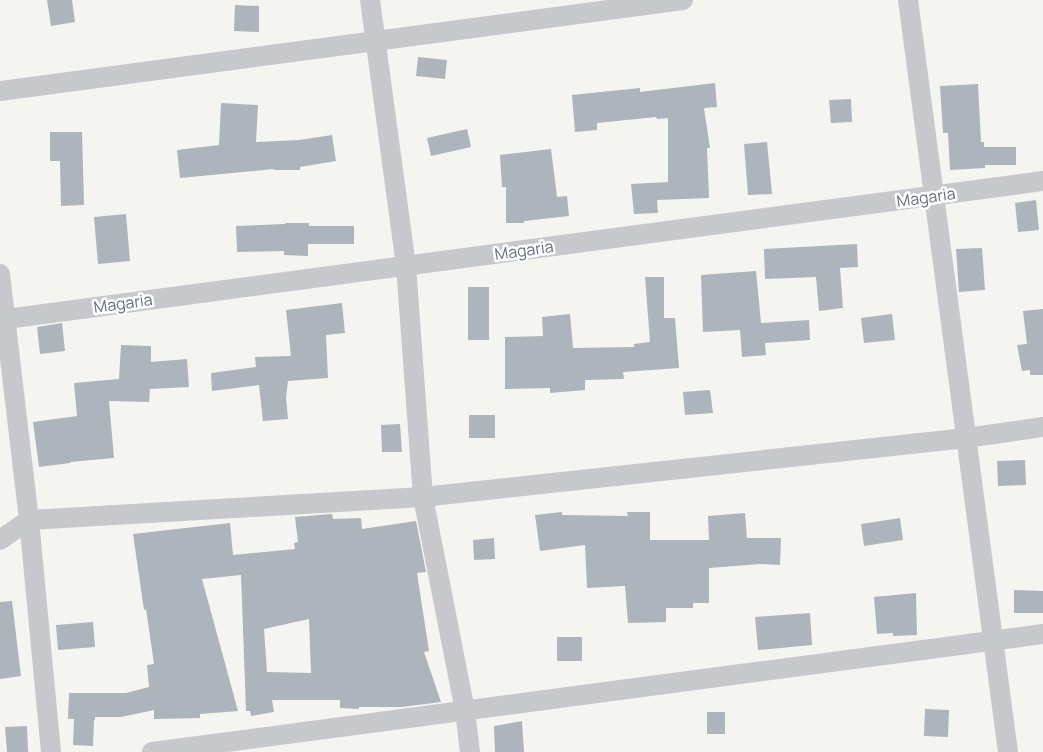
<svg xmlns="http://www.w3.org/2000/svg" width="1043" height="752" font-family="Manrope,sans-serif">
<style>
.building{fill:#aeb4bb;fill-rule:evenodd}
.lines{fill:none;stroke-linecap:round;stroke-linejoin:round}
.street{stroke:#c6c8cc;stroke-width:20}
.labels{text-anchor:middle;stroke-width:5;stroke-linejoin:round;paint-order:stroke}
.street-label{font-size:16px;fill:#626f83;stroke:#fff}
</style>
<rect width="100%" height="100%" fill="#f4f5f0"/>
<g class="building">
<path d="M47,0H72L75,22L51,26Z"/>
<path d="M235,5L259,6V32L234,31Z"/>
<path d="M418,57L447,60L445,79L416,76Z"/>
<path d="M715,83L717,107L704,108L710,148H707L709,198L657,200L658,213L634,214L631,184L668,182V118L657,119L656,117L597,123V130L575,132L572,95L640,88V92Z"/>
<path d="M978,84L981,142H984V147H1016V165H985V168L950,170L948,133H943L940,86Z"/>
<path d="M851,99L852,122L831,123L829,100Z"/>
<path d="M221,103L258,105L256,142L299,140L332,135L336,161L300,167V170H274V169L180,178L177,150L219,145Z"/>
<path d="M467,129L471,147L431,156L427,138Z"/>
<path d="M50,132H82L84,205L61,206L60,161H50Z"/>
<path d="M767,142L772,194L748,195L744,144Z"/>
<path d="M551,149L557,197L567,196L569,216L524,221V223H506V187H502L500,155Z"/>
<path d="M1036,200L1039,230L1018,232L1015,203Z"/>
<path d="M126,214L130,261L98,264L94,217Z"/>
<path d="M285,223H309V226H354V244H308V256L284,255V251L237,252L236,226L285,224Z"/>
<path d="M857,244L858,267L840,268L843,308L819,311L816,277L765,279L764,249Z"/>
<path d="M982,248L985,290L959,292L956,249Z"/>
<path d="M756,271L761,323L809,320L810,340L765,343L766,355L742,357L740,330L703,332L701,275Z"/>
<path d="M645,277H664V318H675L679,368L623,372L624,379L585,380V390L550,393V388L505,389V337L543,336L542,317L570,314L573,348L634,347V344L650,342Z"/>
<rect x="468" y="287" width="21" height="53"/>
<path d="M342,303L345,333L326,335L328,378L288,381L286,398L288,419L263,421L259,385L212,391L211,373L256,367L255,357L291,356L286,310Z"/>
<path d="M1043,309V375H1030V370L1022,371L1017,345L1027,344L1023,311Z"/>
<path d="M892,314L895,340L864,343L861,318Z"/>
<path d="M62,323L65,351L40,354L37,327Z"/>
<path d="M121,345L151,346V362L187,359L189,387L150,389L149,402L109,401L114,458L70,462V463L39,467L33,422L77,416L74,383L119,379Z"/>
<path d="M710,390L713,413L685,415L683,392Z"/>
<rect x="469" y="415" width="26" height="23"/>
<path d="M400,424L402,452H382L381,425Z"/>
<path d="M1025,460L1026,485L998,486L997,461Z"/>
<path d="M562,512V515L628,516L627,512H650V540H709L708,516L745,513L747,538H781L780,565L760,564L709,568V603H693V608H666V622L628,623L625,586L587,588L585,545L540,551L535,515Z"/>
<path d="M332,514L333,519L361,518L362,529L416,521L426,572L417,573L429,651L424,652L441,702L401,707H359V709L340,708V700H272L274,712L251,716L250,711H246L241,575L202,579L238,711L200,714V718L154,719V710L121,717H95V720H94L93,746L73,745L74,719H68L69,693H126L149,687L147,665L154,664L146,609L144,610L133,534L230,523L233,555L295,549L294,543L298,542L295,517ZM309,619L311,673L267,672L264,629Z"/>
<path d="M900,518L903,540L864,546L861,524Z"/>
<path d="M494,538L495,559L474,560L473,540Z"/>
<path d="M1014,590L1043,591V613H1014Z"/>
<path d="M916,593L917,635L893,636V633L877,634L874,597Z"/>
<path d="M12,601L21,676L0,679V602Z"/>
<path d="M810,613L812,645L758,650L755,617Z"/>
<path d="M93,622L95,647L58,650L56,625Z"/>
<rect x="557" y="637" width="25" height="24"/>
<path d="M925,709L949,710L948,737L924,736Z"/>
<rect x="707" y="712" width="18" height="22"/>
<path d="M522,721L524,752H495L494,726Z"/>
<path d="M27,726L28,752H7L5,727Z"/>
</g>
<g class="lines">
<g class="street">
<path d="M370,0L406,266L423,497L465,711L470,752"/>
<path d="M908,0L1008,752"/>
<path d="M0,91L683,0"/>
<path d="M0,274L29,520L51,752"/>
<path d="M6,319L1043,181"/>
<path d="M0,540L29,520L423,497L966,438L1043,427"/>
<path d="M152,752L1043,634"/>
</g>
</g>
<g class="labels">
<g class="street-label">
<text transform="translate(926 197) rotate(-8)" y="6">Magaria</text>
<text transform="translate(524 250) rotate(-8)" y="6">Magaria</text>
<text transform="translate(123 303) rotate(-8)" y="6">Magaria</text>
</g>
</g>
</svg>
